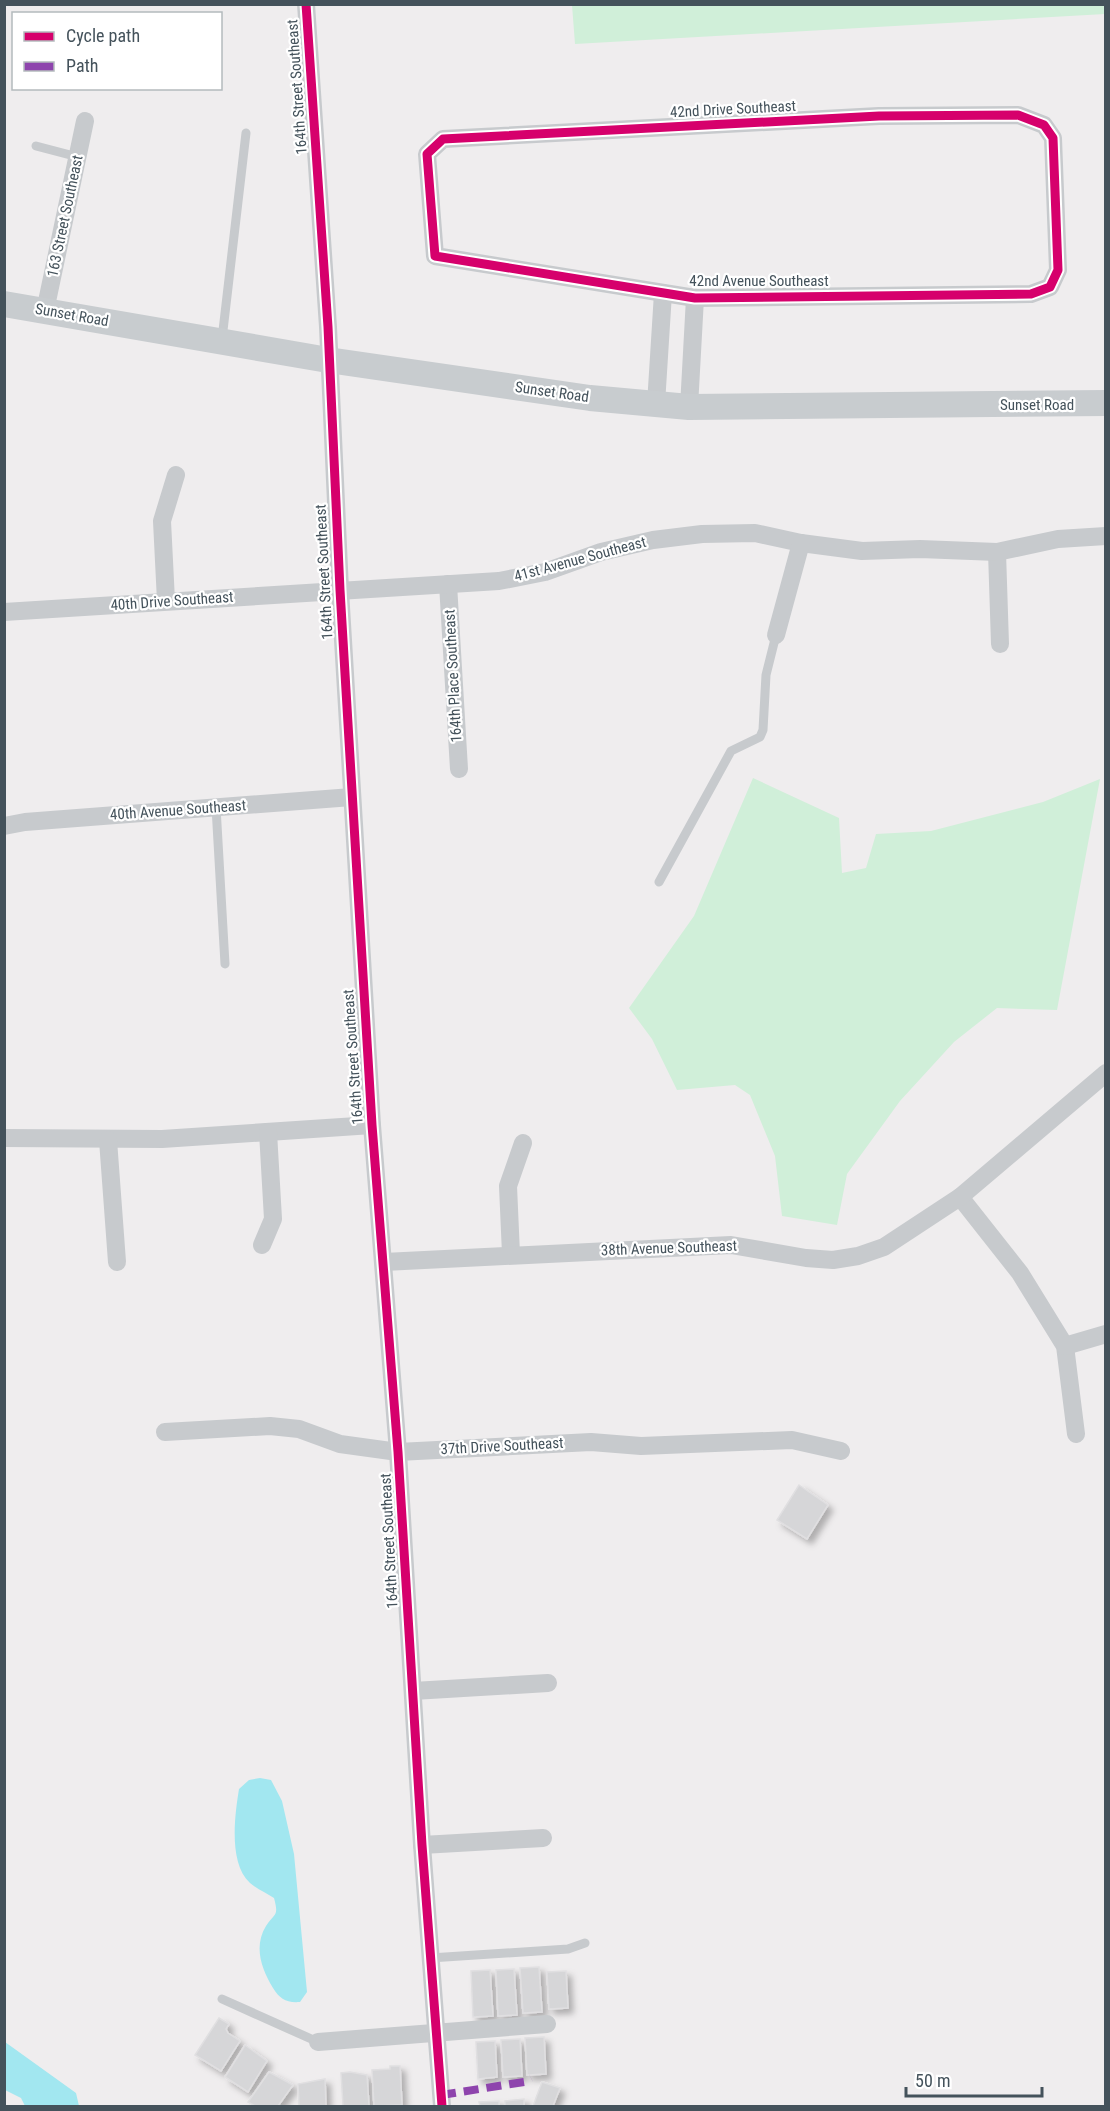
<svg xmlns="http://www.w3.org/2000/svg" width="1110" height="2111" font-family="'Roboto Condensed',sans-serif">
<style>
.green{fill:#d0efd9}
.water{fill:#a2e7f0}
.building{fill:#d6d6d8;stroke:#e0dfe1;stroke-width:1.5;filter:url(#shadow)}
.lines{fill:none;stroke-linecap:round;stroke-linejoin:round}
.lane{stroke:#c7cacd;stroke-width:9}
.street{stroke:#c7cacd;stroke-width:18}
.secondary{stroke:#c8cccf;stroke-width:26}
.quiet{stroke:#8e44ad;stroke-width:8;stroke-dasharray:15 8;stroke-linecap:butt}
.cycleway-casing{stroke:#fff;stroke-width:13}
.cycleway{stroke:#d6006c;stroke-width:9}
.labels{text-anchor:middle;stroke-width:4.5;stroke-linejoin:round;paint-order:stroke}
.street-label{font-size:15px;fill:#44525b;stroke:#fff}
</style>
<defs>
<filter id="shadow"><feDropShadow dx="5" dy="5" stdDeviation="3" flood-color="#0004"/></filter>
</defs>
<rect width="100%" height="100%" fill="#efedee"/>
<g class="green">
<path d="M1105,4V14L575,44L572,5Z"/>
<path d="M753,778L839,818L842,873L866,868L876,834L931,831L1043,802L1100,779L1057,1010L997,1008L954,1042L900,1101L847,1174L837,1225L782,1216L775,1156L750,1095L735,1085L677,1090L652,1039L629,1008L694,916Z"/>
</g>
<g class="water">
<path d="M260,1778L271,1780L282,1801L294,1854L307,1992L300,2002C286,2003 280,1999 273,1988C262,1970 253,1947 266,1926C275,1912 279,1917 274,1898C266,1893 257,1889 250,1883C228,1863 235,1814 239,1789L249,1780Z"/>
<path d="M5,2042L76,2093L79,2106H25L21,2098L5,2090Z"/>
</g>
<g class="building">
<path d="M799,1485L828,1505L807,1539L777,1520Z"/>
<path d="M539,1967L542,2012L523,2013L520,1968Z"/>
<path d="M514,1969L517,2015L498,2016L496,1970Z"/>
<path d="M490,1970L493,2016L473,2017L471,1971Z"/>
<path d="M566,1971L568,2008L549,2009L547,1972Z"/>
<path d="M219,2018L229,2024L226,2029L228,2033L240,2041L221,2071L195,2055Z"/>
<path d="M544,2037L546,2074L527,2075L525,2038Z"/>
<path d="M520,2039L522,2076L503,2077L501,2040Z"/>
<path d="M495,2041L497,2077L478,2079L476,2042Z"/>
<path d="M245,2045L267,2061L248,2092L225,2077Z"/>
<path d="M390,2066H400L402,2105L374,2106L372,2070L390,2069Z"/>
<path d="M269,2072L293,2085L278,2106H255L248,2102Z"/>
<path d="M350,2072L367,2075L369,2106H343L341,2073Z"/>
<path d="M325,2079L326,2106H299L298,2084Z"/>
<path d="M542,2082L560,2088L553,2106H533Z"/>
<path d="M524,2099V2106H505V2101Z"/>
<path d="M499,2101V2106H480L479,2102Z"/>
</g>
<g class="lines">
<g class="lane">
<path d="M36,146L78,157"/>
<path d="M222,339L246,133"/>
<path d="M216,807L225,964"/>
<path d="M659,882L731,751L760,737L763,730L766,675L776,635"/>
<path d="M430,1958L568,1949L585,1943"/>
<path d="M222,1999L318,2042"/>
</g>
<g class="street">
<path d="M306,4L328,327L340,590L372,1125L398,1452L422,1845L442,2106"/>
<path d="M1018,115L1044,125L1053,138L1058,270L1050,287L1031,294L695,298L435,256L427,154L443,139L879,116Z"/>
<path d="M45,311L85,121"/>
<path d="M656,404L663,293"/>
<path d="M689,407L695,298"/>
<path d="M997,552L1000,644"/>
<path d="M448,584L459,769"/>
<path d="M166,601L162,521L176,475"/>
<path d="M4,612L499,581L545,572L601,552L653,540L702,534L755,533L801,543L862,551L920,549L997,552L1058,539L1106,536"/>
<path d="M776,635L801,543"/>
<path d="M4,826L25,822L352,797"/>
<path d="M4,1138L162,1139L372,1125"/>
<path d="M108,1140L117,1262"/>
<path d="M960,1197L1020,1273L1065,1346L1076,1434"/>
<path d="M262,1245L273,1219L268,1132"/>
<path d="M511,1254L508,1186L523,1143"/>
<path d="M384,1262L731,1245L806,1258L833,1260L858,1256L884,1247L960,1197L1106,1073"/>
<path d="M1065,1346L1106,1334"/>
<path d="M165,1432L270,1426L299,1429L340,1444L398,1452L591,1442L641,1446L792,1440L841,1451"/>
<path d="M413,1691L548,1683"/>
<path d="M422,1845L543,1838"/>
<path d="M318,2042L547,2024"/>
</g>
<path class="secondary" d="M4,304L328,360L590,398L689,407L1106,403"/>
<path class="quiet" d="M441,2095L524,2082L531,2078"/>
<defs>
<g id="cycleway">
<path d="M306,4L328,327L340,590L372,1125L398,1452L422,1845L442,2106"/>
<path d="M1018,115L1044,125L1053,138L1058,270L1050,287L1031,294L695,298L435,256L427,154L443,139L879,116Z"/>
</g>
</defs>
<use href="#cycleway" class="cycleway-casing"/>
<use href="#cycleway" class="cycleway"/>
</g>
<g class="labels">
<g class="street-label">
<text transform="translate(297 87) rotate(-94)" y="5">164th Street Southeast</text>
<text transform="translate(733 109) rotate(-3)" y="5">42nd Drive Southeast</text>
<text transform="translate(65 216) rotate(-78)" y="5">163 Street Southeast</text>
<text x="759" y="286">42nd Avenue Southeast</text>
<text transform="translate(72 315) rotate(10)" y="5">Sunset Road</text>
<text transform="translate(552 392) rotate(8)" y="5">Sunset Road</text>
<text x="1037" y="410">Sunset Road</text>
<text transform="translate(580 559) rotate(-15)" y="5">41st Avenue Southeast</text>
<text transform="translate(324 572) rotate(-93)" y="5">164th Street Southeast</text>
<text transform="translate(172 601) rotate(-4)" y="5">40th Drive Southeast</text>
<text transform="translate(453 676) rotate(-93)" y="5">164th Place Southeast</text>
<text transform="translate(178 810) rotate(-4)" y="5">40th Avenue Southeast</text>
<text transform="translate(353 1057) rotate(-94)" y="5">164th Street Southeast</text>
<text transform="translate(669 1248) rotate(-2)" y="5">38th Avenue Southeast</text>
<text transform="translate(502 1446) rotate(-3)" y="5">37th Drive Southeast</text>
<text transform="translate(389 1541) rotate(-93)" y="5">164th Street Southeast</text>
</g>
</g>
<rect width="1110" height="2111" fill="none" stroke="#44525b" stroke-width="12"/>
<rect x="12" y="12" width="210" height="78" fill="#ffffff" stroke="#b4babd" stroke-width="1.5"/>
<rect x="24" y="32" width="30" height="9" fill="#d6006c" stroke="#b4babd" stroke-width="1.5"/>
<text x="66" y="42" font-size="18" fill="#44525b">Cycle path</text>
<rect x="24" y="62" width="30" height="9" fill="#8e44ad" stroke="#b4babd" stroke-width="1.5"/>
<text x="66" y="72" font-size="18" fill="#44525b">Path</text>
<path d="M906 2087v9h136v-9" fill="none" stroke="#44525b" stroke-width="3"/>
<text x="915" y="2087" font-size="18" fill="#44525b" stroke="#ffffff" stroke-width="4.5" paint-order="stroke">50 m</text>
</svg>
